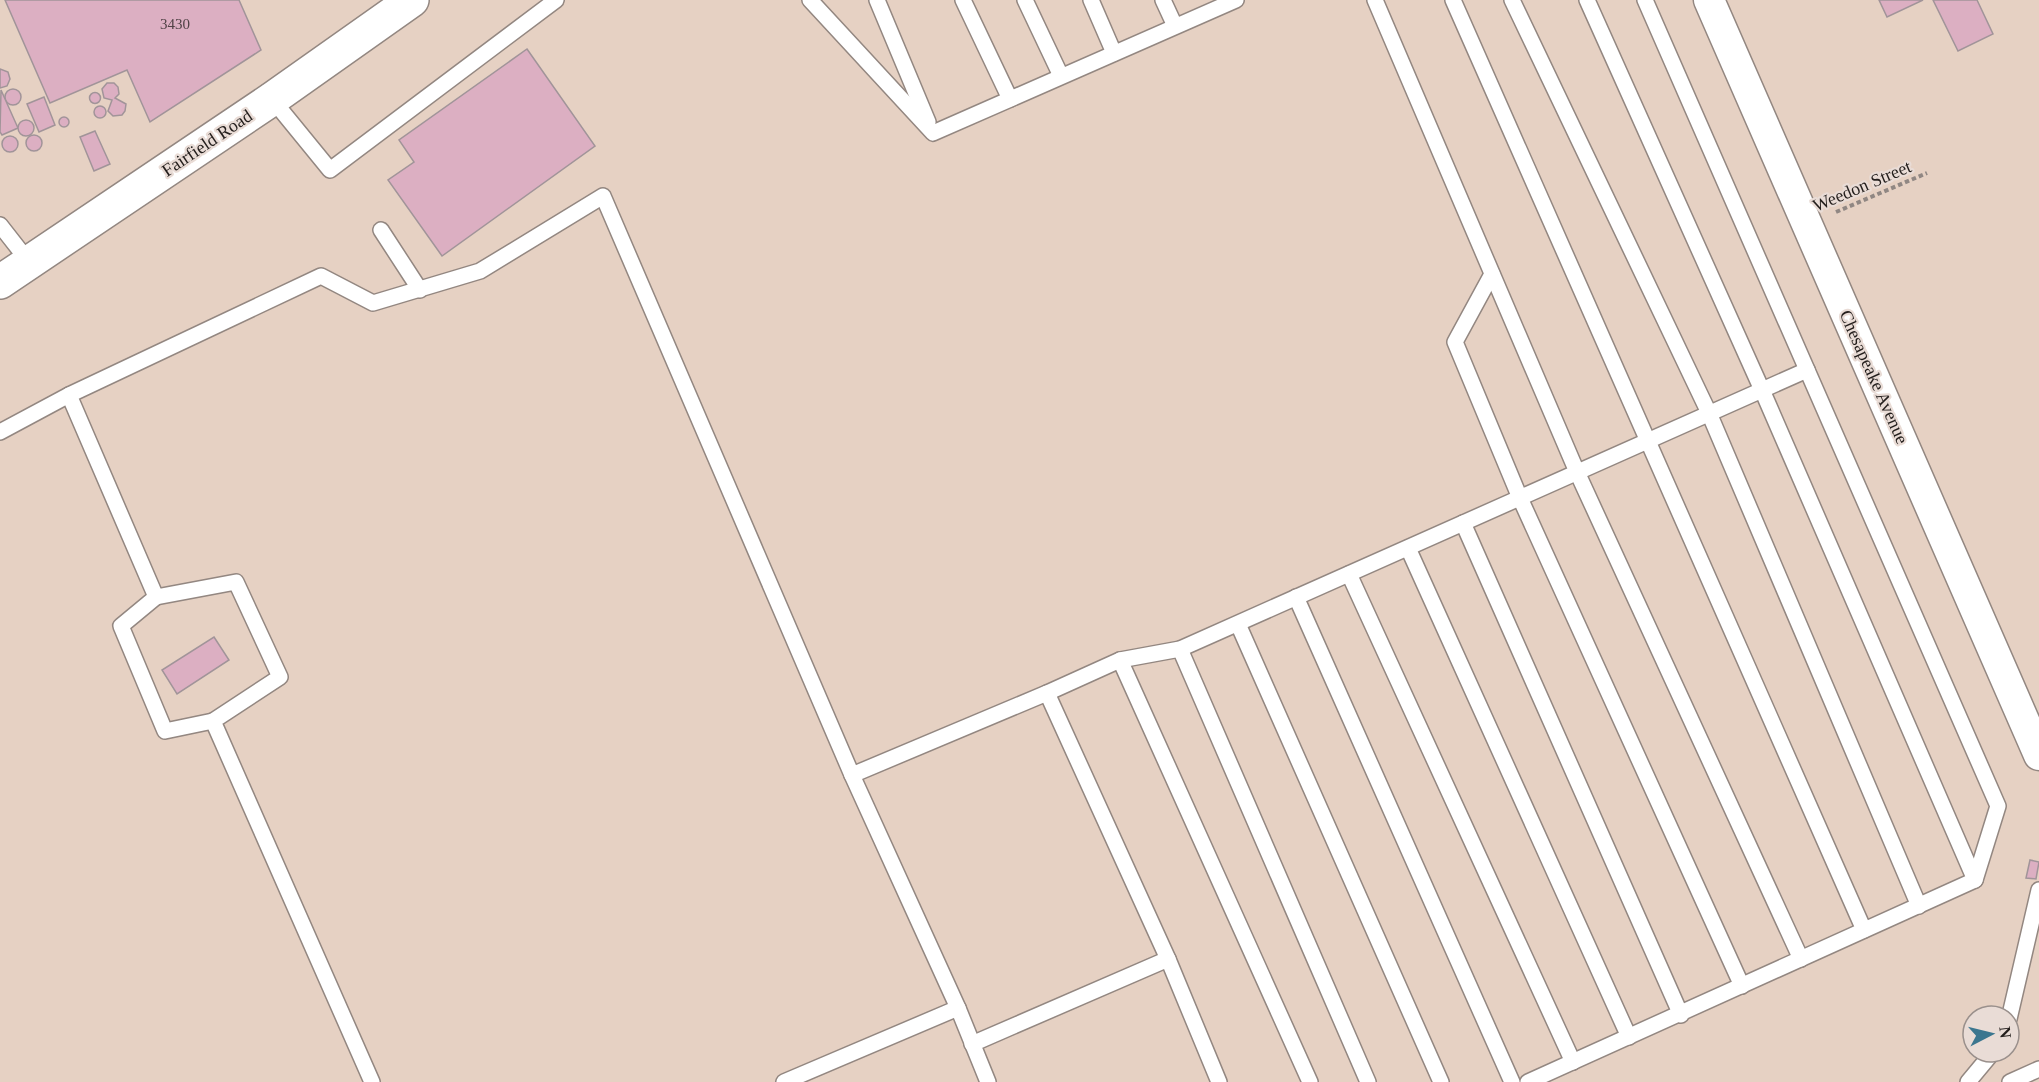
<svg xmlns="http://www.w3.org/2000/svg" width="2039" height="1082" font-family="Georgia,serif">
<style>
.industrial{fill:#e6d1c3;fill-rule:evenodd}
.building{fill:#dcafc2;stroke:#a19499;stroke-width:1.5}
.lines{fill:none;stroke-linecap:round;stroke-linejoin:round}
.lane-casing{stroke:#938781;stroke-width:18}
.street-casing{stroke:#938781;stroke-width:33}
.secondary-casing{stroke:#938781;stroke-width:36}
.path{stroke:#908783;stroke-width:4;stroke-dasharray:4.5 3;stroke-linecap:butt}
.lane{stroke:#fff;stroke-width:15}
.street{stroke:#fff;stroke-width:30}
.secondary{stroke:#fff;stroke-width:33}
.labels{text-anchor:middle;stroke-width:4.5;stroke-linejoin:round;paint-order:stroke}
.number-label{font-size:15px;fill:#514246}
.street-label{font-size:18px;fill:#231e1c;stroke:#e9dcd6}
</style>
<rect width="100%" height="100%" fill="#e9dcd6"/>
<path class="industrial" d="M0,0H2039V1082H0ZM1973,1016H2009V1052H1973Z"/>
<g class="building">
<path d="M5,0H239L261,50L150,122L127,70L50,103Z"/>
<path d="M1879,0H1923L1887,17Z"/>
<path d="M1933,0H1977L1993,34L1958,51Z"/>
<path d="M527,49L595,146L442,256L388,180L414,162L399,140Z"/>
<path d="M0,69L8,72L10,79L7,86L0,88Z"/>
<path d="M107,83H114L118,87L119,94L115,98L126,104L125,111L122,115L113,116L108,111L112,100L104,98L102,89Z"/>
<circle cx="13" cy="97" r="8"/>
<path d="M1,90L18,128L2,135L0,132Z"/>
<circle cx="95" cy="98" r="5.5"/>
<path d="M44,97L55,125L39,132L27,104Z"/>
<circle cx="100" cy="112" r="6"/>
<circle cx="64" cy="122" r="5"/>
<circle cx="26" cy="128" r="8"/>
<path d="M95,131L110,164L94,171L80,137Z"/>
<circle cx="34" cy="143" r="8"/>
<circle cx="10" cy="144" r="8"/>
<path d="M214,637L229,660L177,694L162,670Z"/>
<path d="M2030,860L2039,862L2036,879L2026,878Z"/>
</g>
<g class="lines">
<defs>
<g id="lane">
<path d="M810,0L933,133L1236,0"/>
<path d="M877,0L928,122"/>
<path d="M963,0L1010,99"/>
<path d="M1025,0L1061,76"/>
<path d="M1091,0L1114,53"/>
<path d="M1163,0L1175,26"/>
<path d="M1375,0L1577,472L1801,959"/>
<path d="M1453,0L1864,930"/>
<path d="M1512,0L1709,413L1919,906"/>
<path d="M1587,0L1762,390L1975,880"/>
<path d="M272,99L330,170L556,0"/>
<path d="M0,225L29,262"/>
<path d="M381,230L420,290"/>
<path d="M1492,274L1455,342L1520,498L1742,986"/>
<path d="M0,432L69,395"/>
<path d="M1463,523L1681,1015"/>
<path d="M1408,548L1629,1037"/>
<path d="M1349,574L1573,1062"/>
<path d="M156,597L121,626L165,731L213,721"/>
<path d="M1296,597L1512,1082"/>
<path d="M1238,624L1441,1082"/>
<path d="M1180,649L1368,1082"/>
<path d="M1120,660L1310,1082"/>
<path d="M852,775L1047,693"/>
<path d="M2009,1019L2039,890"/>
<path d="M972,1044L1168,959"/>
<path d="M372,1082L213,721L280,677L236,582L156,597L69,395L321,276L373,303L480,271L603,196L852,775L958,1008L988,1082"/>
<path d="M784,1082L958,1008"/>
<path d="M1219,1082L1168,959L1047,693L1120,660L1180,649L1807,370"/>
<path d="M1528,1082L1975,880L1998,806L1645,0"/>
<path d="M1968,1082L1993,1052"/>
<path d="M2010,1082L2039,1069"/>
</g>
<path id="street" d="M1709,0L2039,755"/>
<path id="secondary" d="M0,282L272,99L412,0"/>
</defs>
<use href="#lane" class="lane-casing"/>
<use href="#street" class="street-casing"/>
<use href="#secondary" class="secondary-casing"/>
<path class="path" d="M1836,212L1927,173"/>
<use href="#lane" class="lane"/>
<use href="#street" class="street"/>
<use href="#secondary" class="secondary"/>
</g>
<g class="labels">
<g class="number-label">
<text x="175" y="29">3430</text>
</g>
<g class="street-label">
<text transform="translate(207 143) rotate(-34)" y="6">Fairfield Road</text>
<text transform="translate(1862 186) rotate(-23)" y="6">Weedon Street</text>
<text transform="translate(1874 377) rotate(66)" y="6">Chesapeake Avenue</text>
</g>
</g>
<g transform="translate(1991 1034) rotate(83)"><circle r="28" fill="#e9dcd6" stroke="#9a908c" stroke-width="1.5"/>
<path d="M0-4.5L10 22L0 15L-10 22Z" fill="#3b768f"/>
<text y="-9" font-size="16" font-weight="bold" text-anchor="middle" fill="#231e1c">N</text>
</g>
</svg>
